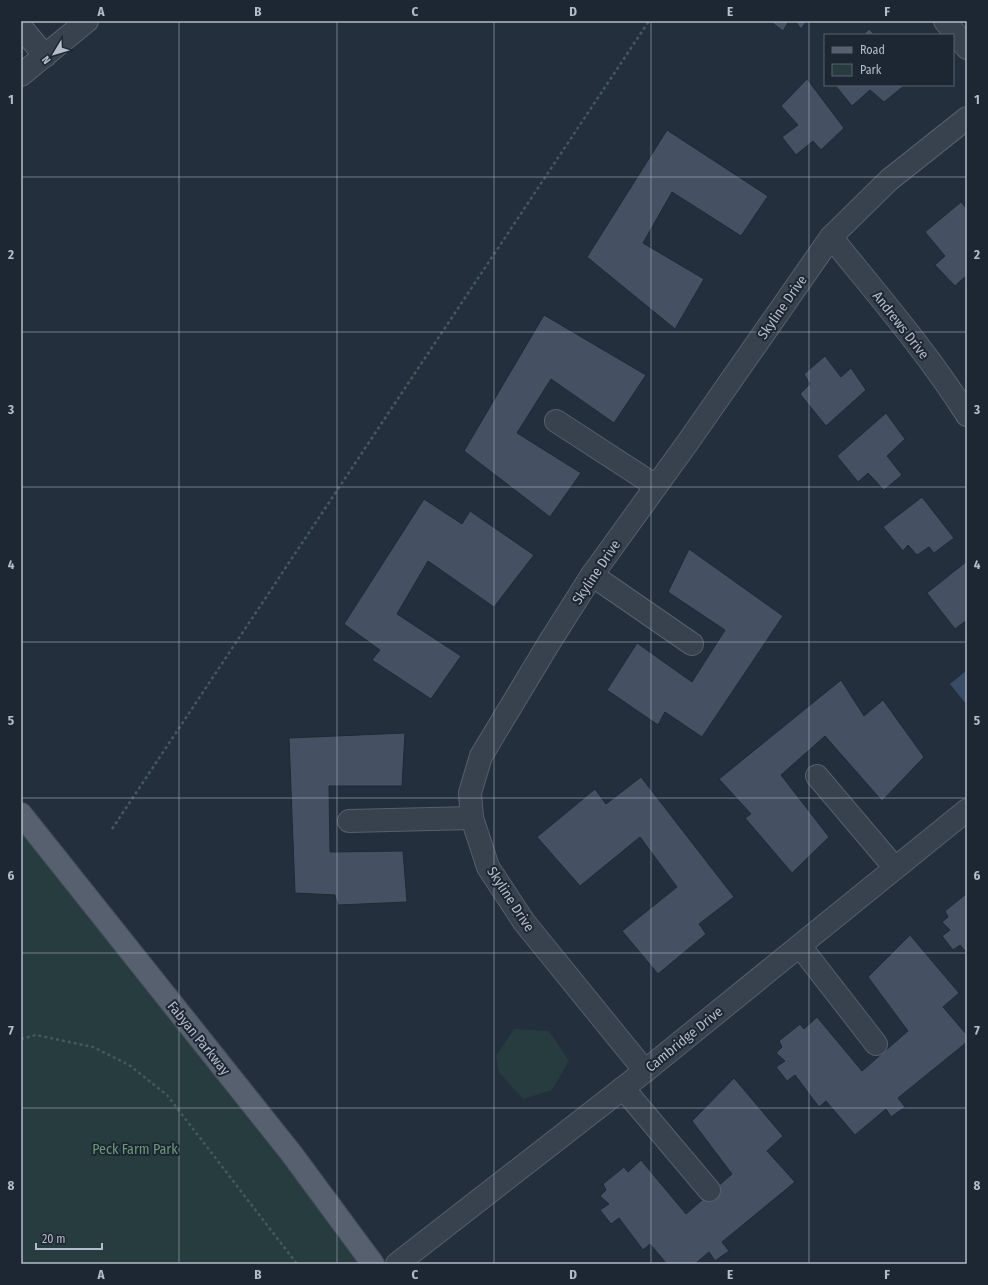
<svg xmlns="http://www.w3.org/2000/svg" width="988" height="1285" font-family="'Fira Sans Condensed',sans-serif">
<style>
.green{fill:#263c3f}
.water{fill:#394c67}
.building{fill:#455162;stroke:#1f2835}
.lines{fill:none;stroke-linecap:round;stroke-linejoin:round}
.minor-casing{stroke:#565f6c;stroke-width:24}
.major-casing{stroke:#414a57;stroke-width:24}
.path{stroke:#44595c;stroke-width:2.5;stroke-dasharray:3 3;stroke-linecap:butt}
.minor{stroke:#38414e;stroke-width:22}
.major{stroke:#56606e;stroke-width:22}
.grid{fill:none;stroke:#b4bcc9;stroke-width:1;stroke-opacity:0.55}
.labels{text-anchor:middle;stroke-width:4;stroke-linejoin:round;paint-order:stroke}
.street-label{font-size:14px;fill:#b4bcc9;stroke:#1d2633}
.park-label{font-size:14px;fill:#6b9a76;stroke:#1d2633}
.neatline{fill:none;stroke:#b4bcc9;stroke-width:1.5}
.grid-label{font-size:13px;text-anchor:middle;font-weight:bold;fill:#b4bcc9}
</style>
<rect width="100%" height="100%" fill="#242f3e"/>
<g class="green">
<path d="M21,819L372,1264H21Z"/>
<path d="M514,1029L549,1031L569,1061L552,1090L523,1099L499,1072L496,1056Z"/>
</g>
<path class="water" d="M966,671L967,673V705L950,684Z"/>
<g class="building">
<path d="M770,21H789L783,31Z"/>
<path d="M795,21H807L801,29Z"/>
<path d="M869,29L875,35H863Z"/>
<path d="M807,79L844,128L821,150L813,141L796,155L782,137L798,125L781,106Z"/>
<path d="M835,85H905L884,102L870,90L852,106Z"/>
<path d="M667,130L768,196L741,236L672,192L643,243L704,279L675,329L587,257Z"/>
<path d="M961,202L967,209V275L955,286L935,265L945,256L925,232Z"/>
<path d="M544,315L646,375L614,423L551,379L517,433L581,473L550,517L464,451Z"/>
<path d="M825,356L841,377L851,368L866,390L826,426L800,394L810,384L804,374Z"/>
<path d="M886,413L905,439L887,456L902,475L884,490L868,473L858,482L837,456Z"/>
<path d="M922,497L954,538L934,553L929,547L917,555L908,545L903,551L883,527Z"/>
<path d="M424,499L462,524L470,511L534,555L494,607L428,561L397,614L461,656L431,699L372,660L380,650L344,624Z"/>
<path d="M689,549L783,616L702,737L665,712L658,725L607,690L637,643L692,682L725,630L668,592Z"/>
<path d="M967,561V620L955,629L927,593Z"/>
<path d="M841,680L864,716L883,700L924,757L882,801L825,736L781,775L829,837L792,873L745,818L751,814L719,779Z"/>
<path d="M405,733L402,786H329L330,852L403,851L407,902L338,905L335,895L295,893L289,738Z"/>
<path d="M641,777L734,897L699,924L706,934L658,974L622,931L677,887L640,837L580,886L537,837L595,789L606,804Z"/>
<path d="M966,894L967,895V953L960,945L953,950L942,936L950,930L942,922L948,917L945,911Z"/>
<path d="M910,935L959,993L943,1007L967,1035V1042L898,1098L905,1107L891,1117L886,1109L855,1135L826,1101L819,1107L795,1075L787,1081L776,1067L785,1061L776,1053L782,1047L779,1041L800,1024L804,1029L817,1017L862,1071L908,1031L868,977Z"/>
<path d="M734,1078L783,1136L767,1151L795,1182L722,1242L729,1251L715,1261L709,1252L695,1264H667L650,1244L643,1250L619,1218L611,1224L600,1210L609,1204L600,1196L606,1190L603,1184L624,1167L628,1172L641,1160L686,1214L732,1174L692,1121Z"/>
</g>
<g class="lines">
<defs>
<g id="minor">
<path d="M945,21L967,48"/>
<path d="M21,27L45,56"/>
<path d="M21,75L87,21"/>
<path d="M831,237C877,294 928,353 967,415"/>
<path d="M556,421L656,486"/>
<path d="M592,575L692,644"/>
<path d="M817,776L895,868"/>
<path d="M349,821L472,818"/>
<path d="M800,946L876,1044"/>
<path d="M645,1071L524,922L488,867L472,818L470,793L481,756L549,643L592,575L688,442L831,237L889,180L967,118"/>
<path d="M623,1088L709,1190"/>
<path d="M397,1264L645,1071L967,810"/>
</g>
<path id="major" d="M21,814L291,1153L373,1264"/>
</defs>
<use href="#minor" class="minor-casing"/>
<use href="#major" class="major-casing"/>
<g class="path">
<path d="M112,829L649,21"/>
<path d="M21,1039L36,1035L93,1047L129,1065L167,1095L297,1264"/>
</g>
<use href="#minor" class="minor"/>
<use href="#major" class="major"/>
</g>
<path class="grid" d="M179,21V1264M337,21V1264M494,21V1264M651,21V1264M809,21V1264M21,177H967M21,332H967M21,487H967M21,642H967M21,798H967M21,953H967M21,1108H967"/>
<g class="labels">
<g class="street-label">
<text transform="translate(782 307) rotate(-55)" y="5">Skyline Drive</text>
<text transform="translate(901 325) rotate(52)" y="5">Andrews Drive</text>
<text transform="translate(596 572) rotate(-56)" y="5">Skyline Drive</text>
<text transform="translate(511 899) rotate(57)" y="5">Skyline Drive</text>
<text transform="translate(199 1038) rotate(51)" y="5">Fabyan Parkway</text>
<text transform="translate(684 1039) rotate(-39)" y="5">Cambridge Drive</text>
</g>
<g class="park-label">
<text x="135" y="1154">Peck Farm Park</text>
</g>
</g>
<rect width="988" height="1285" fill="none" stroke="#1d2633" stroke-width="44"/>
<rect x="824" y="34" width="130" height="52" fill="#1d2633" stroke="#59626f"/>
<rect x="832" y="47" width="20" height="6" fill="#56606e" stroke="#59626f"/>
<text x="860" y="54" font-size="12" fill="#b4bcc9">Road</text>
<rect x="832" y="64" width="20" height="12" fill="#263c3f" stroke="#59626f"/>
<text x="860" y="74" font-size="12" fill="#b4bcc9">Park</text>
<g transform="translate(54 54) rotate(232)" stroke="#1d2633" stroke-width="3" paint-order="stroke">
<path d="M0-3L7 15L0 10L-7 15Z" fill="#b4bcc9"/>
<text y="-6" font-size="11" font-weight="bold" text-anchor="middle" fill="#b4bcc9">N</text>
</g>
<path d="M36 1243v6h66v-6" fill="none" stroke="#b4bcc9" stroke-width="2"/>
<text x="42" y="1243" font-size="12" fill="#b4bcc9" stroke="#1d2633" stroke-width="3" paint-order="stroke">20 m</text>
<rect x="22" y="22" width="944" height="1241" class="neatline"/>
<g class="grid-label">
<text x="101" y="16">A</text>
<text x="258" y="16">B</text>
<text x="415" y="16">C</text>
<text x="573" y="16">D</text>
<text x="730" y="16">E</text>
<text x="887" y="16">F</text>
<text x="11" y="104">1</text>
<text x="977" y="104">1</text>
<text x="11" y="259">2</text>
<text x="977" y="259">2</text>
<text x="11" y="414">3</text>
<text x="977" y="414">3</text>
<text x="11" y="569">4</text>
<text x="977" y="569">4</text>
<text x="11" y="725">5</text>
<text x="977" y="725">5</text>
<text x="11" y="880">6</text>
<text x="977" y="880">6</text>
<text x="11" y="1035">7</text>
<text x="977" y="1035">7</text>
<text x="11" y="1190">8</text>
<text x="977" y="1190">8</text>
<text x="101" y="1279">A</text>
<text x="258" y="1279">B</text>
<text x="415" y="1279">C</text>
<text x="573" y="1279">D</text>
<text x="730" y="1279">E</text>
<text x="887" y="1279">F</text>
</g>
</svg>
